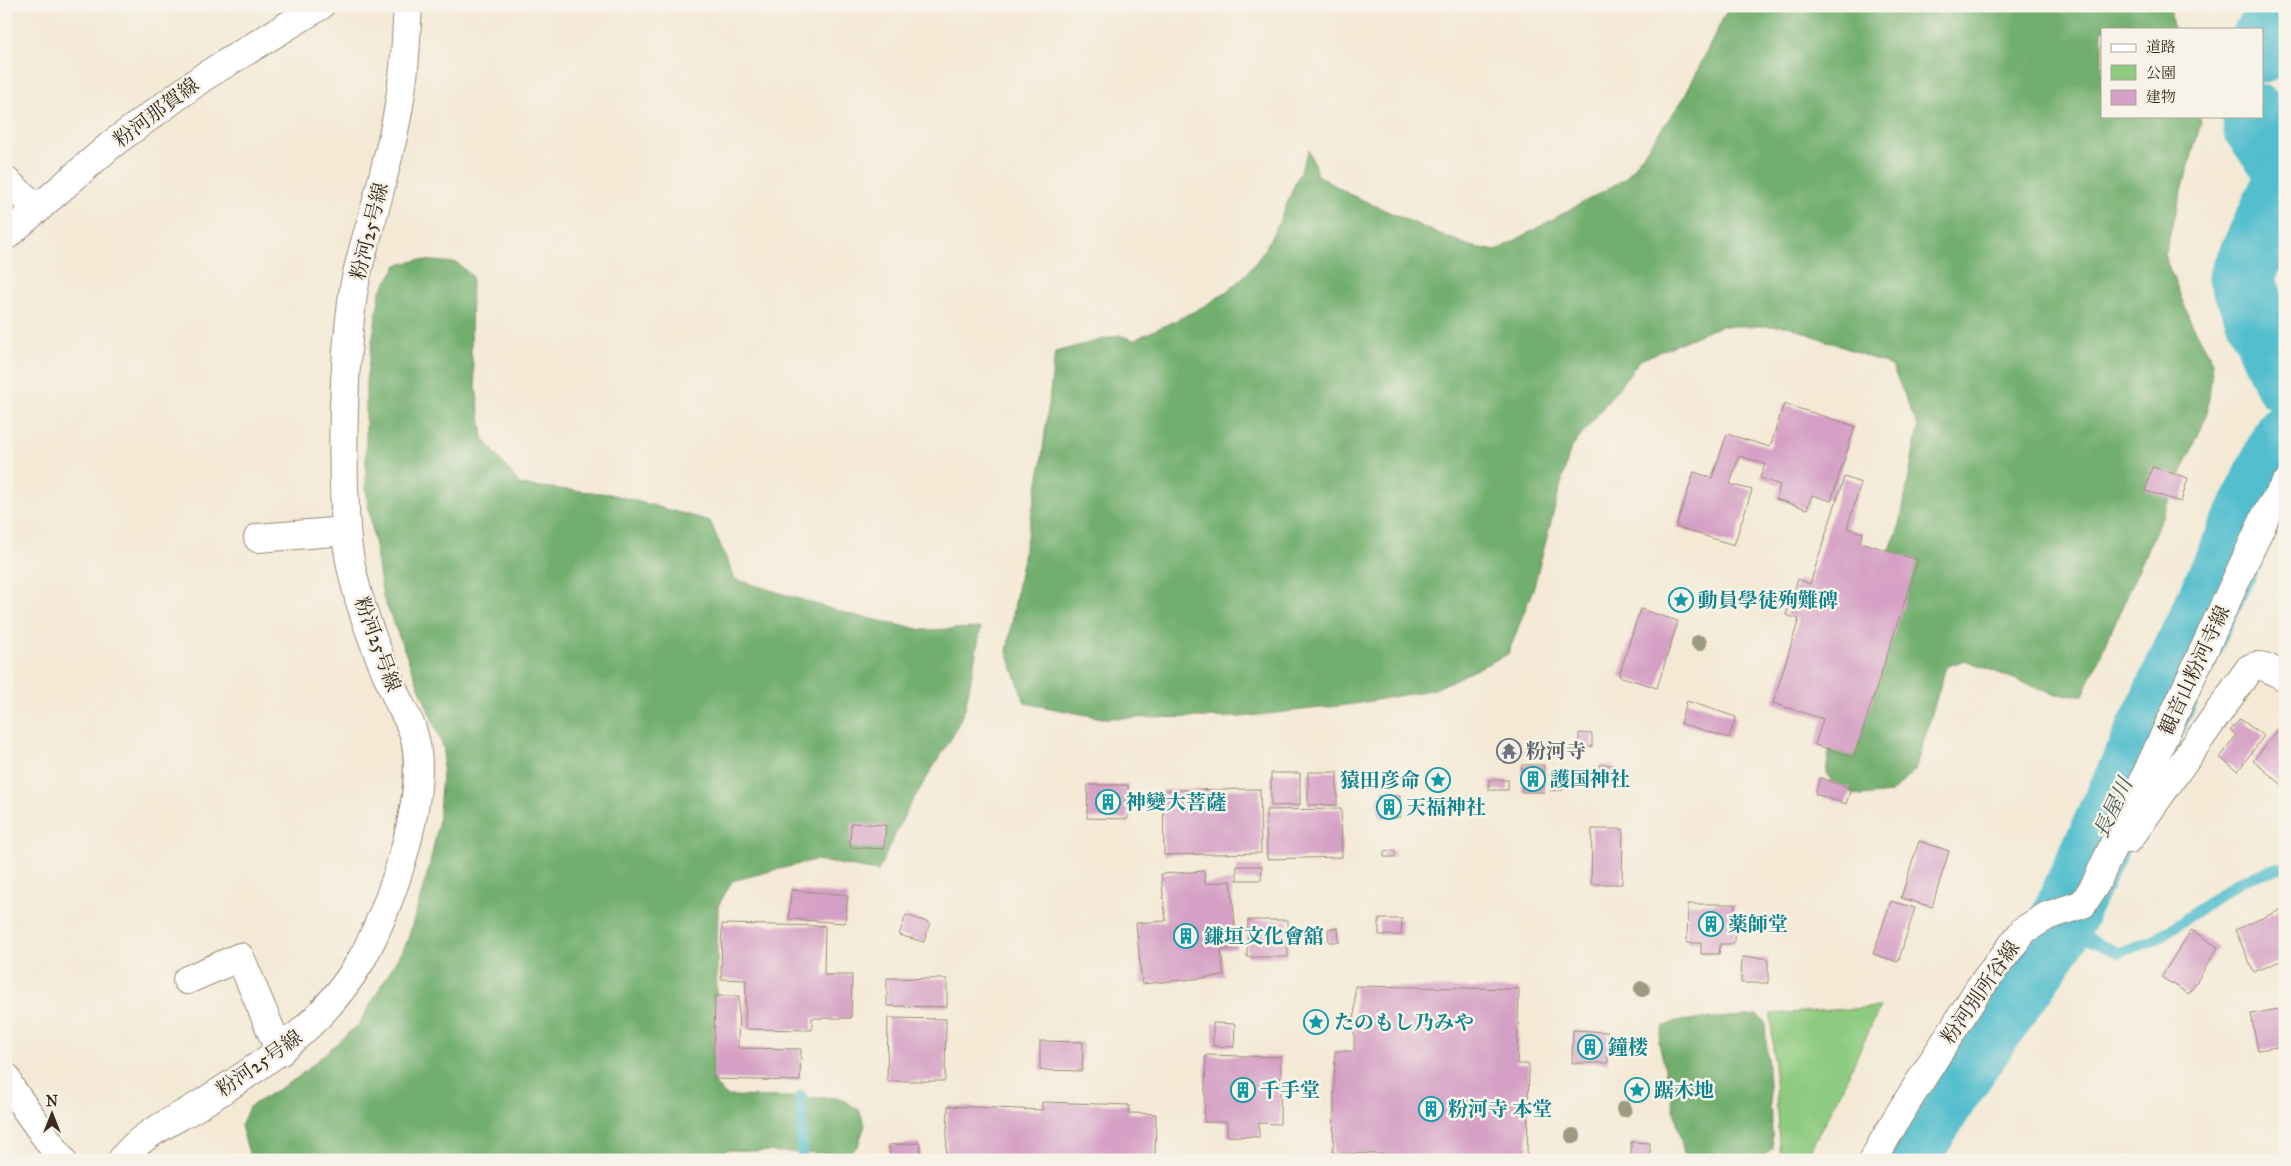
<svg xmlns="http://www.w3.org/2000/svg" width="2291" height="1166" font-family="'IM FELL Great Primer','Noto Serif JP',serif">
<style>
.green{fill:#8ecb80;stroke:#647a4f}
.forest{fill:#72af6e;stroke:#566c46}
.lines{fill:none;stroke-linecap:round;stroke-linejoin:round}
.stream{stroke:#52becd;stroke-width:11}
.river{stroke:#52becd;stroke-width:65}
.building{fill:#d5a0c5}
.minor-casing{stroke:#988a7a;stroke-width:30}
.secondary-casing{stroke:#988a7a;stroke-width:30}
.minor{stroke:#fff;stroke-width:28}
.secondary{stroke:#fff;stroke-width:28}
.tree{fill:#9c9a80}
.labels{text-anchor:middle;stroke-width:5;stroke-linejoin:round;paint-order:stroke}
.street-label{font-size:20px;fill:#3b2a1e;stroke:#f7f3e8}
.culture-label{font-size:20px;font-weight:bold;fill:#0d838f;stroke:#f7f3e8;text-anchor:start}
.worship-label{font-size:20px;font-weight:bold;fill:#5b616d;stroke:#f7f3e8;text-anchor:start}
.water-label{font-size:21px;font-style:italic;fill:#425653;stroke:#f7f3e8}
</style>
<rect width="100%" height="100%" fill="#f7f3e8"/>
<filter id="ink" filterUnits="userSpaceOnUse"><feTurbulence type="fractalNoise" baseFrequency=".02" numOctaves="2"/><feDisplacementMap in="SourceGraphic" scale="10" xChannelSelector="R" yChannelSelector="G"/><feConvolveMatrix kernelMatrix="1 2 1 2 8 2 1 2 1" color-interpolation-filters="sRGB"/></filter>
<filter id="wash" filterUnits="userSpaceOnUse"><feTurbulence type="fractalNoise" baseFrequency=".0096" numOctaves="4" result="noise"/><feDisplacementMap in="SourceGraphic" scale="20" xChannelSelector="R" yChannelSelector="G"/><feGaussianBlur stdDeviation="1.12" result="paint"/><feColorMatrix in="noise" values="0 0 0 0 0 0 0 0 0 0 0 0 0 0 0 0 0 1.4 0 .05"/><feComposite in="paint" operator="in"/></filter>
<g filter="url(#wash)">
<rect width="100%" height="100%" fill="#f4e9d5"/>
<path class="green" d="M1880,1007L1840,1093L1805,1160H1780L1771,1014Z"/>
<g class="forest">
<path d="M1729,6H2170L2173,29H2102V116H2199L2201,122L2164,255L2190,320L2213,362L2207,415L2083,695L2053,694L1965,660L1946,667L1915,770L1891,793L1861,796L1838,790L1826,773L1832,730L1859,624L1900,525L1918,427L1892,366L1788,326H1720L1640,360L1570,450L1534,586L1508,654L1435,689L1355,704L1241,717L1102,718L1025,703L1007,652L1019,578L1041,466L1055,352L1119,335L1134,340C1170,322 1211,308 1241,279C1275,247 1290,192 1309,150L1318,175L1349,194L1425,228L1470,246L1496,251L1625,179L1684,98Z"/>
<path d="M419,260L457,263L472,276L471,351L483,438L520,485L610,494L710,521L735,579L848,614L923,630L981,628L965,709L952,737L908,808L878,871L815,860L732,881L718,906L715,1084L727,1096L840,1098L859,1110L865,1125L858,1146L848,1154L726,1150L714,1160H251L241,1126L249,1107L297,1078L359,1024L407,942L429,868L438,825L444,749L383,597L366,490V381L380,292L397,265Z"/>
<path d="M1758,1015L1765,1023L1773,1148L1763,1156L1695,1160L1684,1154L1659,1042L1663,1027L1676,1021Z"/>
</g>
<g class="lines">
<g class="stream">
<path d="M2055,935L2082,937L2119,953L2157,939L2240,881L2285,866"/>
<path d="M801,1096L802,1160"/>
</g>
<g class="river">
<path d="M2262,50L2265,36L2285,9"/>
<path d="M2255,116V126L2285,166"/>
<path d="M2285,184L2241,278L2285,380"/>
<path d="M1905,1160L1949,1089L2055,935L2285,436"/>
</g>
</g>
<g id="blocks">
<g class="building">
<path d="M1784,404L1855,426L1831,501L1812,495L1807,509L1776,499L1780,485L1760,478L1765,464L1739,456L1730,484L1752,490L1734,545L1676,527L1694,472L1712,478L1727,434L1770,447Z"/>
<path d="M2152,467L2188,478L2181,502L2145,491Z"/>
<path d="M1844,477L1861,483L1847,528L1863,533L1860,542L1918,560L1854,757L1815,745L1823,719L1773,703L1799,619L1786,615L1798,579L1810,584Z"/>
<path d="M1640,609L1678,621L1657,688L1619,676Z"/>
<path d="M1687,701L1736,717L1729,738L1680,723Z"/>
<path d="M2240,719L2264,736L2238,771L2220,758L2236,735L2230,731Z"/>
<path d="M2283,723L2285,725V787L2253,761Z"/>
<path d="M1579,733L1592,734V747H1579Z"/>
<rect x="1522" y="765" width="22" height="27"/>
<path d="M1600,765H1613L1612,779H1600Z"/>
<rect x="1308" y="772" width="29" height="33"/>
<path d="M1271,773H1300V805L1271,806Z"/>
<path d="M1550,773H1564L1563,790H1550Z"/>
<path d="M1820,778L1851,788L1846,804L1815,794Z"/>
<rect x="1489" y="780" width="19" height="10"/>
<path d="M1088,785H1128V819L1087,818Z"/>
<path d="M1260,789L1261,853L1164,855L1163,790Z"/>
<path d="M1378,796H1400V817L1378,818Z"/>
<path d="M1341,809L1342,857L1267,859L1266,810Z"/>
<path d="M851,823L886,825L884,849L850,847Z"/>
<path d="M1592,829H1623L1622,884H1591Z"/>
<path d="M1919,841L1949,851L1932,907L1901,898Z"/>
<path d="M1395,850V857H1384V851Z"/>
<path d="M1237,866H1262L1261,880H1237Z"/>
<path d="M1204,871L1205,884L1231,881L1237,948L1221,950L1224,976L1142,984L1136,923L1166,921L1161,874Z"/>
<path d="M791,890L848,895L845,923L789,919Z"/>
<path d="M1891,901L1915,908L1898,962L1873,954Z"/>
<path d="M1688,904H1735L1734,944H1720L1719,954H1701V943H1687Z"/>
<path d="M2285,908V959L2254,972L2235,930Z"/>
<path d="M906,915L930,923L924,942L899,935Z"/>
<path d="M1379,919H1402L1401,935H1379Z"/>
<path d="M1248,920H1288V957H1247Z"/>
<path d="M722,924L825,926L824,975H852L851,1018H812V1030L745,1029L746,980L721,979Z"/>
<path d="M1338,928L1339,942H1329L1328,929Z"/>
<path d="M2191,930L2218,947L2189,994L2161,977Z"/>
<path d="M1742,957L1768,958V983H1741Z"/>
<path d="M887,978L947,979V1007L887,1006Z"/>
<path d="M1355,986L1519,989L1517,1064H1529L1527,1157L1474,1156V1160H1383V1154L1333,1153L1335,1051H1354Z"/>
<path d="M715,996H739L738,1048L801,1049L800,1081L713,1079Z"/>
<path d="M2285,1008V1046L2258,1050L2251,1014Z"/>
<path d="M888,1018L946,1019L945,1081H887Z"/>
<path d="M1213,1023L1235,1024L1234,1047L1213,1046Z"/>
<path d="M1573,1030L1608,1032V1063H1572Z"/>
<path d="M1040,1041L1083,1042L1082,1071L1040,1070Z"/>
<path d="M1206,1055L1281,1057L1280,1124L1259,1123V1137L1227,1136V1122H1204Z"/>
<path d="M1042,1102L1129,1105V1113L1156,1114L1155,1160H946L948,1106L1042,1110Z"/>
<path d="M1631,1142L1650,1143V1160H1631Z"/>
<path d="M920,1143L921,1160H890L889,1145Z"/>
</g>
</g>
</g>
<g filter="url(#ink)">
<use href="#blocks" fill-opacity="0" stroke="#988a7a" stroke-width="1"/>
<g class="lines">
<defs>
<g id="minor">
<path d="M6,181L38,209"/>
<path d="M258,538L346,531"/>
<path d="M2129,839L2249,669C2261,661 2273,671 2285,677"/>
<path d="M187,980L240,957L280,1052"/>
<path d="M6,1077L10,1087L62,1160"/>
<path d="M122,1160C138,1136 171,1122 196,1107C259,1068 321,1028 360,962C390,910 432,790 413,732C409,719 401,708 396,696C374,645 349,584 346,528C341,453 343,368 353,294C358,260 371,226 379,193C388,157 398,120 402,84C406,59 406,32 408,6"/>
<path d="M1873,1160L1898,1116L1980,987L2024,930L2047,916L2083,904L2096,883L2268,511L2285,485"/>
</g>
<path id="secondary" d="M6,236L112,144L205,76L320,6"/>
</defs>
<use href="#minor" class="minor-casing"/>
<use href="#secondary" class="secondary-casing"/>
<use href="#minor" class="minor"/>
<use href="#secondary" class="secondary"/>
</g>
<g class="tree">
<circle cx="1699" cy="643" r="8"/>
<circle cx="1642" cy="989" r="8"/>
<circle cx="1624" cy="1109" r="8"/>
<circle cx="1573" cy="1136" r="8"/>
</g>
</g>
<defs>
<symbol id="sight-ring" viewBox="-11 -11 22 22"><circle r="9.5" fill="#f7f3e8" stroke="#0f9aa8" stroke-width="1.5"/><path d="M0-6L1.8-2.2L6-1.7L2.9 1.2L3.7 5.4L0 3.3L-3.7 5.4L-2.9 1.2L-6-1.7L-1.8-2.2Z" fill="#0f9aa8"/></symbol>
<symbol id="temple-ring" viewBox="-11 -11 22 22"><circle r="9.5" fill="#f7f3e8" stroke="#6b7280" stroke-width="1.5"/><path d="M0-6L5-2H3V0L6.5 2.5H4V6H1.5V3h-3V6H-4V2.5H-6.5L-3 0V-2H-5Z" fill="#6b7280"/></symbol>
<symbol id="building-ring" viewBox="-11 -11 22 22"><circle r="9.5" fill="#f7f3e8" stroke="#0f9aa8" stroke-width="1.5"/><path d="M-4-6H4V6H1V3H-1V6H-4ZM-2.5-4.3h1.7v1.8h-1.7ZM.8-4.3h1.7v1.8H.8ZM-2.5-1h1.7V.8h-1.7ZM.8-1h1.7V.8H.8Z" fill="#0f9aa8"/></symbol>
</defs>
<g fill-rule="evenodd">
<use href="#sight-ring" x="1667" y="586" width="28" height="28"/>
<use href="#temple-ring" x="1495" y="737" width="28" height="28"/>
<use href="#building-ring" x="1519" y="765" width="28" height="28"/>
<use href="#sight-ring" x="1424" y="766" width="28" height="28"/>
<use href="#building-ring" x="1094" y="788" width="28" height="28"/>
<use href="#building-ring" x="1375" y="793" width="28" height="28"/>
<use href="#building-ring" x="1697" y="910" width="28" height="28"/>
<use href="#building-ring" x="1172" y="922" width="28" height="28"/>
<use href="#sight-ring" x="1302" y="1008" width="28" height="28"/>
<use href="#building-ring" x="1576" y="1033" width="28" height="28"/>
<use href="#building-ring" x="1229" y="1076" width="28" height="28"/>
<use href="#sight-ring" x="1623" y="1076" width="28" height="28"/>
<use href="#building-ring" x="1417" y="1095" width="28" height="28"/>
</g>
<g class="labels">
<g class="street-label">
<text transform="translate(156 112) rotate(-37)" y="7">粉河那賀線</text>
<text transform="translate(369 231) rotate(-76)" y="7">粉河25号線</text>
<text transform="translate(378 644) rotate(70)" y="7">粉河25号線</text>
<text transform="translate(2194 670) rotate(-65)" y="7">観音山粉河寺線</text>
<text transform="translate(1980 992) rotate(-55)" y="7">粉河別所谷線</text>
<text transform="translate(259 1063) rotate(-35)" y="7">粉河25号線</text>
</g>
<g class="culture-label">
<text x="1698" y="607">動員學徒殉難碑</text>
<text x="1550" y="786">護国神社</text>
<text x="1420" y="787" text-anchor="end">猿田彦命</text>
<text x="1126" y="809">神變大菩薩</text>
<text x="1406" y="814">天福神社</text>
<text x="1728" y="931">薬師堂</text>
<text x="1204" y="943">鎌垣文化會舘</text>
<text x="1334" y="1029">たのもし乃みや</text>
<text x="1608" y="1054">鐘楼</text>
<text x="1260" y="1097">千手堂</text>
<text x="1654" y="1097">踞木地</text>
<text x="1448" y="1116">粉河寺 本堂</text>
</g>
<g class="worship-label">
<text x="1526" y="758">粉河寺</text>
</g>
<g class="water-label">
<text transform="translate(2113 808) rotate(-65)" y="7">長屋川</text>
</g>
</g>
<rect width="2291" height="1166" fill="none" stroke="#f7f3e8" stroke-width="25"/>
<rect x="2101" y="28" width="162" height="90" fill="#f7f3e8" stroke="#aca397"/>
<rect x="2111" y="44" width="25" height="8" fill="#ffffff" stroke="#aca397"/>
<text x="2146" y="52" font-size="15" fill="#3b2a1e">道路</text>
<rect x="2111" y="65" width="25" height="15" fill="#8ecb80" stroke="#aca397"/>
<text x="2146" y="78" font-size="15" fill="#3b2a1e">公園</text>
<rect x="2111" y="90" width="25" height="15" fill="#d5a0c5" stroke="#aca397"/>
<text x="2146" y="102" font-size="15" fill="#3b2a1e">建物</text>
<g transform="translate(52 1114)" stroke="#f7f3e8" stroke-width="4" paint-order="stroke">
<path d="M0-4L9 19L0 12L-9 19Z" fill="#3b2a1e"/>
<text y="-8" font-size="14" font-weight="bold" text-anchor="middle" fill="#3b2a1e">N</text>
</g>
</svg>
